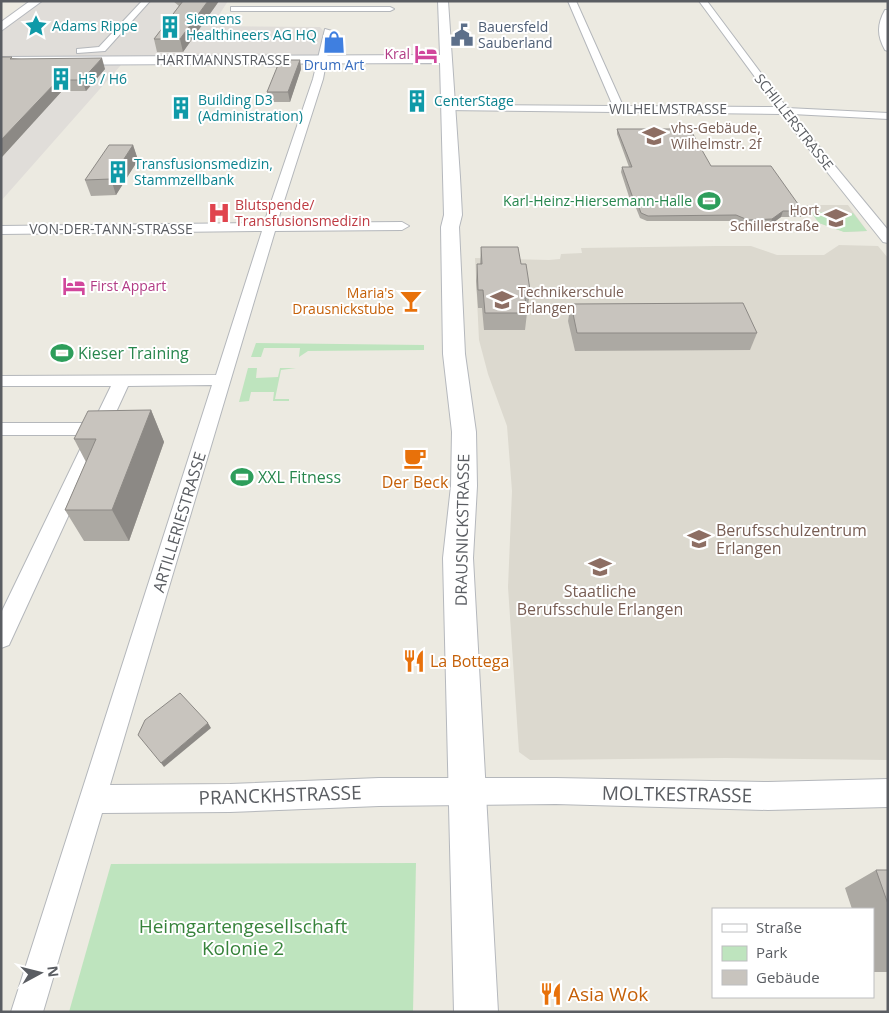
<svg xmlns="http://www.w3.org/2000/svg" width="889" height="1013" font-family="'Open Sans',sans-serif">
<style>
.industrial{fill:#e0ddd9}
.education{fill:#dcd9cf}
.green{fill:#bee4be}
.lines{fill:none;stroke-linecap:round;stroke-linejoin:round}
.street-casing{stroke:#b4b7bb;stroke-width:2}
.secondary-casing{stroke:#b5b8bd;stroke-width:2}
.street{fill:#fff;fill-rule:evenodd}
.secondary{fill:#fff;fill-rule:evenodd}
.wall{fill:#aca9a3}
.shaded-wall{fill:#8c8985}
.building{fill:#c8c4be;stroke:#8c8985}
.labels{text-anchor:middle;stroke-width:4;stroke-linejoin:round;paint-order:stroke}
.far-culture-label{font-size:14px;fill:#0d838f;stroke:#fff;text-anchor:start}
.far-service-label{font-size:14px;fill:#4e5e75;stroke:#fff;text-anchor:start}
.far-hotel-label{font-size:14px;fill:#b23c85;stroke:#fff;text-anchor:end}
.far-street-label{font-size:14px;fill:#5a5d62;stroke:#fff}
.far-shop-label{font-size:14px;fill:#366cbe;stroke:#fff}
.far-education-label{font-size:14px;fill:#785e54;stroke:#fff;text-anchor:start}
.far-leisure-label{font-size:14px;fill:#27864d;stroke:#fff;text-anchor:end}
.far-health-label{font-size:14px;fill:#be3a42;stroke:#fff;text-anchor:start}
.far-food-label{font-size:14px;fill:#c56008;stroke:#fff;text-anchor:end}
.leisure-label{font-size:16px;fill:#27864d;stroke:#fff;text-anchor:start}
.food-label{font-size:16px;fill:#c56008;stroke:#fff}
.street-label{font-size:16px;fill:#5a5d62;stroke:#fff}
.education-label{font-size:16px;fill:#785e54;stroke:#fff;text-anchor:start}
.near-street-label{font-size:19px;fill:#5a5d62;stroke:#fff}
.near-park-label{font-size:19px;fill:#37833b;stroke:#fff}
.near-food-label{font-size:19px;fill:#c56008;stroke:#fff;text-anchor:start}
</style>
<rect width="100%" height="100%" fill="#eceae1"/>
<path class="industrial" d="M36,1H228L212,26L320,27L325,33L317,59L310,67L299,64L283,68H267L268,64L121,65L1,201V28Z"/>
<g class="education">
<path d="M806,205H848L867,231L844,232L819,223Z"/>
<path d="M839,245L878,246L888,258V760L726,758L530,760L519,752L508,587L512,491L507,426L488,374L479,340L475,258L549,260L560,259L561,254L582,253L581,248L716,246H751L777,255H824Z"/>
</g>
<g class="green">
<path d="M811,212L853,213L867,231L844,232L819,223Z"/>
<path d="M256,343L424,345V350L308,351L299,357L300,348H264L261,357H251Z"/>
<path d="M248,368H257L256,378L278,377L280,368H296L281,370L275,399H289V401H273L274,392H251L249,401L239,402Z"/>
<path d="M416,863L413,1012H69L111,864Z"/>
</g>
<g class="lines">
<defs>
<g id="street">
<path d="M142,1H150L105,51L77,53V49L99,47Z"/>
<path d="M568,1H576L623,106L777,107L699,1H707L787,108L888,113V119L792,114L888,230V243L883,242L781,114L444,110L443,108L448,105L613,106Z"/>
<path d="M231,7H390L394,9L390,11H231Z"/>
<path d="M885,10H888V51L885,50C877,36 877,24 885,10Z"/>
<path d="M325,29L332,31L323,79L277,223L402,222L409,226L402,230L275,231L110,785L230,784L379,778H556L768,782L888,779V807L768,810L556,804L379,806L230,812L102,813L43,1012H11L212,385L128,386L9,645L1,648V613L87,435H1V423H93L111,386H1V376L216,375L262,231L1,234V226L264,223L313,79Z"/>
</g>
<g id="secondary">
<path d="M30,1H42L1,31V22Z"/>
<path d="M438,1H448L460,177L462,215L459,227L465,354L476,432L477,486L473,558L498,1012H454L443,558L451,486L452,432L443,354L441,227L444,215L440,63L1,65V57L440,55Z"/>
</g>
</defs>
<use href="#street" class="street-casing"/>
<use href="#secondary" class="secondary-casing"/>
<use href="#street" class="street"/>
<use href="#secondary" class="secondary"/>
</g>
<g class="wall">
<path d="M173,1H219L183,52H157L154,39L179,6Z"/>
<path d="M1,57L13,58L105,69L86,91H62L1,158Z"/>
<path d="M300,60L301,69L290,102H269L267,92Z"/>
<path d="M617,129L711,166L803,211L801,217H781L770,225H747L734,221H647L640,218L636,208L632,206L621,172L622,167H629L617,134Z"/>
<path d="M133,145L138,160L116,195L91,196L85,180Z"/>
<path d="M481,247L521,264L530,290L528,307H526L527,313L525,330H484L482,308H478L476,281L477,264H480Z"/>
<path d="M571,304L757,333L750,350L575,351L568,321Z"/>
<path d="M151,410L164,442L129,541H84L65,510L86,462L74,439Z"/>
<path d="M876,870H888V972H873V909H852L845,888Z"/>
</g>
<g class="shaded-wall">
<path d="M208,1H219L183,52L180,39Z"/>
<path d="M102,58L105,69L86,91L82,80Z"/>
<path d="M300,60L301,69L290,102L288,92Z"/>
<path d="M58,80L62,91L1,158V140Z"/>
<path d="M133,145L138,160L116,195L111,179Z"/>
<path d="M783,211L781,217L770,225L772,219Z"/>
<path d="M151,410L164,442L129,541L112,510Z"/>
<path d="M208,723L211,728L164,767L161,763Z"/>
</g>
<g class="building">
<path d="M183,1H208L180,39H154Z"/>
<path d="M1,57H12L10,59L102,58L82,80H58L1,140Z"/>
<path d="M280,60H300L288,92H267Z"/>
<path d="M617,129H690L711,166H771L803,211H783L772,219L748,220L736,215L648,216L641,213L637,202L634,201L622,167H632Z"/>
<path d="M109,145H133L111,179L85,180Z"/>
<path d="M481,247H518L521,264H526L530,290H524L527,313H485L483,290H478L477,264H482Z"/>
<path d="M743,303L757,333H577L571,304Z"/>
<path d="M151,410L112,510H65L96,439H74L88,411Z"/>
<path d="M180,693L208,723L161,763L138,735L145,720Z"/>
<path d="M876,870H888V904Z"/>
</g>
<defs>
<symbol id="sight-bare" viewBox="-9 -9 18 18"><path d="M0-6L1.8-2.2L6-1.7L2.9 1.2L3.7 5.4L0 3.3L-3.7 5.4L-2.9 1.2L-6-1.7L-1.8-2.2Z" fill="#0f9aa8" stroke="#fff" stroke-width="2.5" paint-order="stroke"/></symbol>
<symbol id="building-bare" viewBox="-9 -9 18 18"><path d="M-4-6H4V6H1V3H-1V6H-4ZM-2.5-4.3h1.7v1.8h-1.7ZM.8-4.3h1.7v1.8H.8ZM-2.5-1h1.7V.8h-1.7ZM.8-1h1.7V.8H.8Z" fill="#0f9aa8" stroke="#fff" stroke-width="2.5" paint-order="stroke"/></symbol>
<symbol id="civic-bare" viewBox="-9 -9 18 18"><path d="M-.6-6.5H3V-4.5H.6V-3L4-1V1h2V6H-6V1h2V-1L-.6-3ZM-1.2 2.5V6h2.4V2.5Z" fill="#5c6f8a" stroke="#fff" stroke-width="2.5" paint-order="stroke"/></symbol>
<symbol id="shop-bare" viewBox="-9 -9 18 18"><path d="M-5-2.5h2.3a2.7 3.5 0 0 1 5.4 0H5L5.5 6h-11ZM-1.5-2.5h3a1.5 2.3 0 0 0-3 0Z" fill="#3f7fe0" stroke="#fff" stroke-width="2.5" paint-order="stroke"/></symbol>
<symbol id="hotel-bare" viewBox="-9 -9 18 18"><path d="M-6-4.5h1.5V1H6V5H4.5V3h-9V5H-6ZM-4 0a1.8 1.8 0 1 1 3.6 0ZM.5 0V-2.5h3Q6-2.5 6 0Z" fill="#d1479c" stroke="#fff" stroke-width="2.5" paint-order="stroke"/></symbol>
<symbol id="university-bare" viewBox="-9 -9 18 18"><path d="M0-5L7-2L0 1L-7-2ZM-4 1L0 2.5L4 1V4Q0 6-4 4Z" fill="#8d6e63" stroke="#fff" stroke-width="2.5" paint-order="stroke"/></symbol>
<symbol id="stadium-bare" viewBox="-9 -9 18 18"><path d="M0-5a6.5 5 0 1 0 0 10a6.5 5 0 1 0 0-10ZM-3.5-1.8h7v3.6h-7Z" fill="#2e9e5b" stroke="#fff" stroke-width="2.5" paint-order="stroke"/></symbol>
<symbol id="hospital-bare" viewBox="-9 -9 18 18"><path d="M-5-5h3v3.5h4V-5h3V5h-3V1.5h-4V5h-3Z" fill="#e0444e" stroke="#fff" stroke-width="2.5" paint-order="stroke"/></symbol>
<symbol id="school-bare" viewBox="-9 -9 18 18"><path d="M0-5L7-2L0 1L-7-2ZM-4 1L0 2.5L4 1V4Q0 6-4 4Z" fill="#8d6e63" stroke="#fff" stroke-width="2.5" paint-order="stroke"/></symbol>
<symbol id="bar-bare" viewBox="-9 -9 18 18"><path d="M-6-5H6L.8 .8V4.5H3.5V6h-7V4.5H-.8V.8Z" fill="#e8710a" stroke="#fff" stroke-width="2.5" paint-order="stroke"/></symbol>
<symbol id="cafe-bare" viewBox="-9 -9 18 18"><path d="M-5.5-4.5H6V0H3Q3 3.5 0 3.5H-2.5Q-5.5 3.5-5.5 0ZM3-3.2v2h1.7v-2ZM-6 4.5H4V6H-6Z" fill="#e8710a" stroke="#fff" stroke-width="2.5" paint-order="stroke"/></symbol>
<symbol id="restaurant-bare" viewBox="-9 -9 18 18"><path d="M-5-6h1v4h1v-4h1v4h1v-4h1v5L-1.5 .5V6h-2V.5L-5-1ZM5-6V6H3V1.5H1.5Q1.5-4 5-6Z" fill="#e8710a" stroke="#fff" stroke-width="2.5" paint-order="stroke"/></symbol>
</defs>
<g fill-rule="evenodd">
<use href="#sight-bare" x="20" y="10" width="32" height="32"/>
<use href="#building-bare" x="154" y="11" width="32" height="32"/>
<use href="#civic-bare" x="446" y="19" width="32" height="32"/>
<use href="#shop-bare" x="318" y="26" width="32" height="32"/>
<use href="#hotel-bare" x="410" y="38" width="32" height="32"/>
<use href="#building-bare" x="45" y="63" width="32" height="32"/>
<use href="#building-bare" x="401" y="85" width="32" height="32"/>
<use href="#building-bare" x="165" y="92" width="32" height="32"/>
<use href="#university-bare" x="638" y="120" width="32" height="32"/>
<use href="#building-bare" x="102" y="156" width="32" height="32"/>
<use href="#stadium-bare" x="693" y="185" width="32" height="32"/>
<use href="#hospital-bare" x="203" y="197" width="32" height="32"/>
<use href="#school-bare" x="820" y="202" width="32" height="32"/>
<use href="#hotel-bare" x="58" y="270" width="32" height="32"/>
<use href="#school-bare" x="486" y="284" width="32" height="32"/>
<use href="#bar-bare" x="395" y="285" width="32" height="32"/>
<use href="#stadium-bare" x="46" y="337" width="32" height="32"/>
<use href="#cafe-bare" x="399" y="442" width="32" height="32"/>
<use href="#stadium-bare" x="226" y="461" width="32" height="32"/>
<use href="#school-bare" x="683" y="523" width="32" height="32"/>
<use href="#school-bare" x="584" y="551" width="32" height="32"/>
<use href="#restaurant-bare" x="398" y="645" width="32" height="32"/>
<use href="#restaurant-bare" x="535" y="978" width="32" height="32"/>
</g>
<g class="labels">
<g class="far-culture-label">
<text x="186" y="24">Siemens<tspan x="186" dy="16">Healthineers AG HQ</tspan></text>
<text x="52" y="31">Adams Rippe</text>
<text x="78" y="84">H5 / H6</text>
<text x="198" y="105">Building D3<tspan x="198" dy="16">(Administration)</tspan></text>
<text x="434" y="106">CenterStage</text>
<text x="134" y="169">Transfusionsmedizin,<tspan x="134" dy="16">Stammzellbank</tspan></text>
</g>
<g class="far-service-label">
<text x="478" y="32">Bauersfeld<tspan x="478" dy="16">Sauberland</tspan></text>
</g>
<g class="far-hotel-label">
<text x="410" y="59">Kral</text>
<text x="90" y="291" text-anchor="start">First Appart</text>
</g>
<g class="far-street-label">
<text x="223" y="65">HARTMANNSTRASSE</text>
<text x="668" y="114">WILHELMSTRASSE</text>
<text transform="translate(794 122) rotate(52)" y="5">SCHILLERSTRASSE</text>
<text x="111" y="234">VON-DER-TANN-STRASSE</text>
</g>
<g class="far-shop-label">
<text x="334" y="70">Drum Art</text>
</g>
<g class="far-education-label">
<text x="671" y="133">vhs-Gebäude,<tspan x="671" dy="16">Wilhelmstr. 2f</tspan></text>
<text x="819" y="215" text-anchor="end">Hort<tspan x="819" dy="16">Schillerstraße</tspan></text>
<text x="518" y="297">Technikerschule<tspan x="518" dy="16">Erlangen</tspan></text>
</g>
<g class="far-leisure-label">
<text x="692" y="206">Karl-Heinz-Hiersemann-Halle</text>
</g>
<g class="far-health-label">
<text x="235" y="210">Blutspende/<tspan x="235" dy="16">Transfusionsmedizin</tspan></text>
</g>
<g class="far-food-label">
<text x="394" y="298">Maria's<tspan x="394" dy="16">Drausnickstube</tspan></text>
</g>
<g class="leisure-label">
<text x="78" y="359">Kieser Training</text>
<text x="258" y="483">XXL Fitness</text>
</g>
<g class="food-label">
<text x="415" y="488">Der Beck</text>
<text x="430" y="667" text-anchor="start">La Bottega</text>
</g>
<g class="street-label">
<text transform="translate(179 522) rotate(-73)" y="6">ARTILLERIESTRASSE</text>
<text transform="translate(462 530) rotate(-89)" y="6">DRAUSNICKSTRASSE</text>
</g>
<g class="education-label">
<text x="716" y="536">Berufsschulzentrum<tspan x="716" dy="18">Erlangen</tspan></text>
<text x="600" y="597" text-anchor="middle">Staatliche<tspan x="600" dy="18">Berufsschule Erlangen</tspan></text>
</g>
<g class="near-street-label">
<text transform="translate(677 794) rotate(1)" y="7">MOLTKESTRASSE</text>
<text transform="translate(280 795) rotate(-2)" y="7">PRANCKHSTRASSE</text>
</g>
<g class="near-park-label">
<text x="243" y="933">Heimgartengesellschaft<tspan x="243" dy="22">Kolonie 2</tspan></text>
</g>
<g class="near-food-label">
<text x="568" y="1001">Asia Wok</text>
</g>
</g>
<rect width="889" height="1013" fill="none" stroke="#5a5d62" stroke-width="5"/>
<rect x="712" y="908" width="162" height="90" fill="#ffffff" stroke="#bdbec0"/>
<rect x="722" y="924" width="25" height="8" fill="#ffffff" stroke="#bdbec0"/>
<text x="756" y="933" font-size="15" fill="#5a5d62">Straße</text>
<rect x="722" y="946" width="25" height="15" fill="#bee4be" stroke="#bdbec0"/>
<text x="756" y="958" font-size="15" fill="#5a5d62">Park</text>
<rect x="722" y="970" width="25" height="15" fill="#c8c4be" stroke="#bdbec0"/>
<text x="756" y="983" font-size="15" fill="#5a5d62">Gebäude</text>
<g transform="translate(40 973) rotate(83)" stroke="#ffffff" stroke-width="4" paint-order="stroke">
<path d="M0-4L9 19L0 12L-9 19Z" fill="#5a5d62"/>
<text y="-8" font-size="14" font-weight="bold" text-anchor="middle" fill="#5a5d62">N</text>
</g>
</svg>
